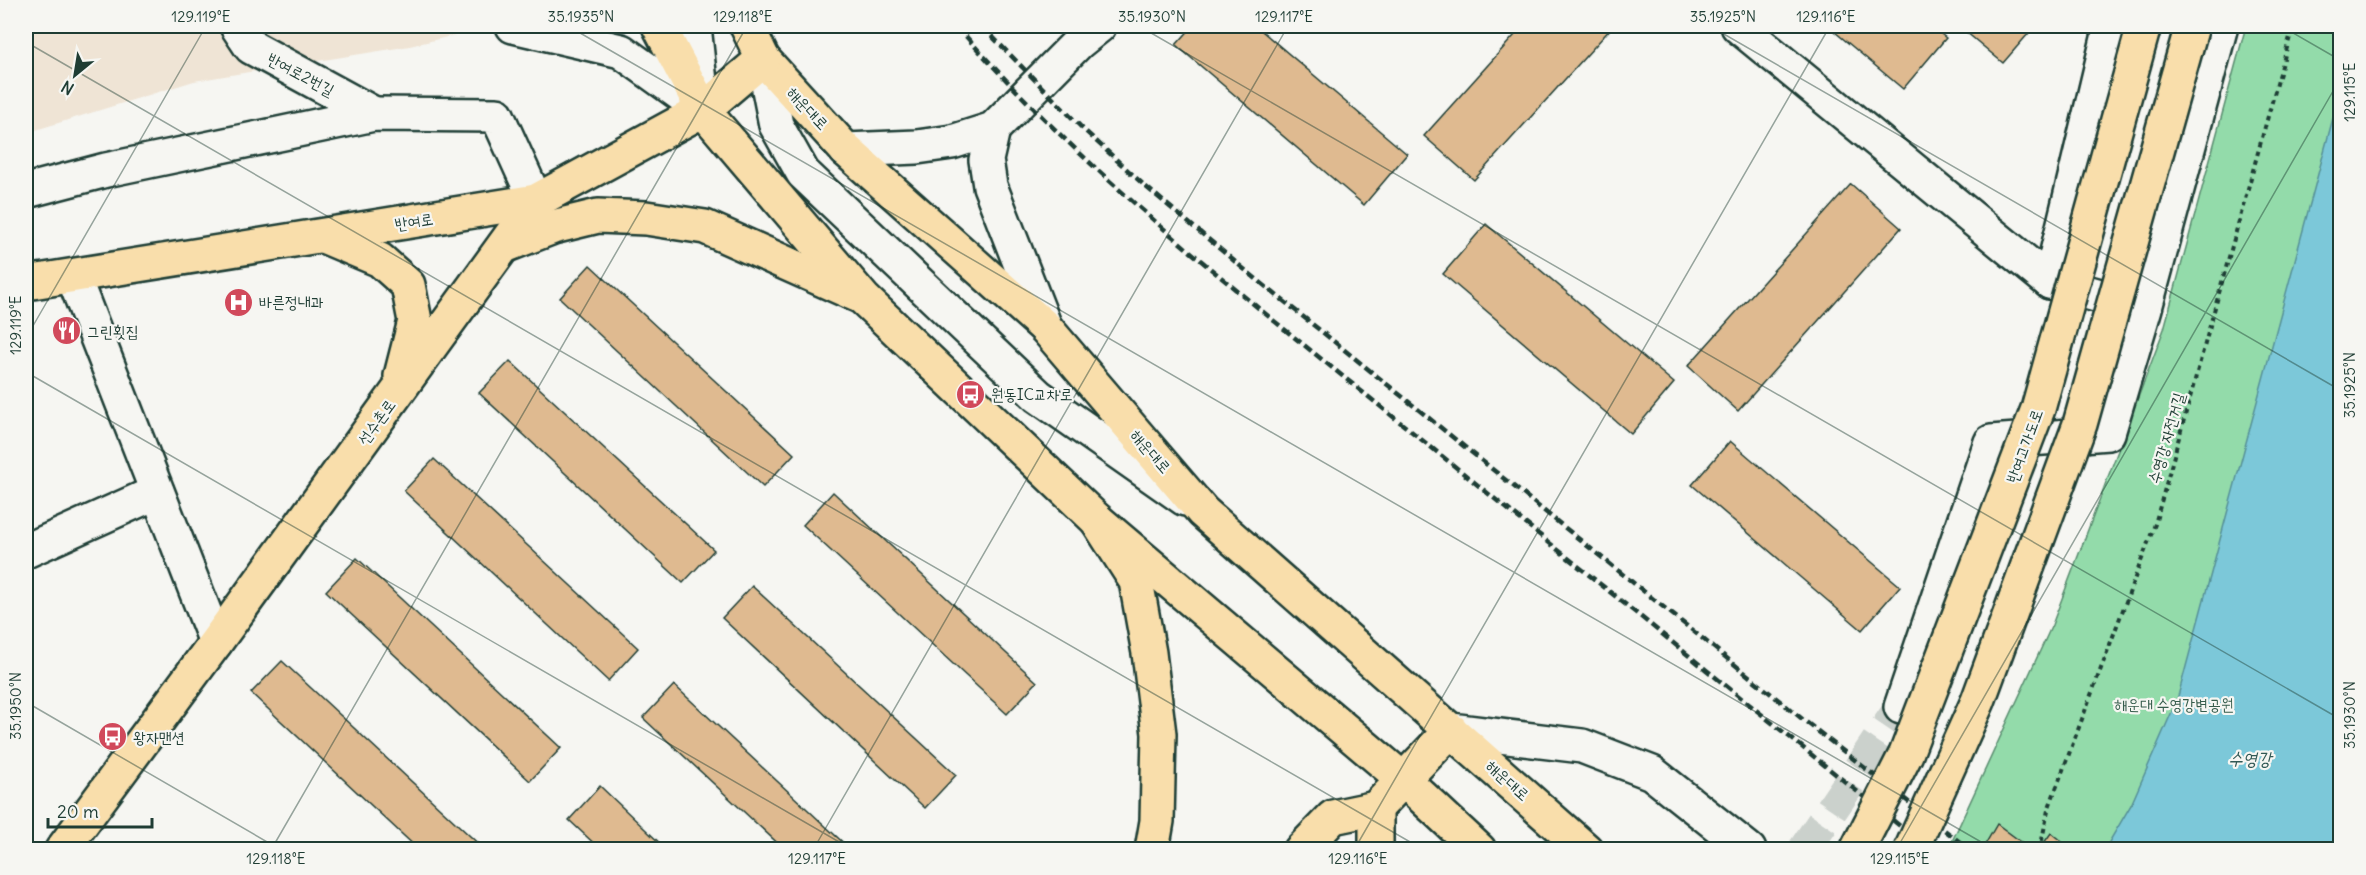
<svg xmlns="http://www.w3.org/2000/svg" width="2366" height="875" font-family="Delius,'Poor Story',sans-serif">
<style>
.built{fill:#efe4d5}
.green{fill:#93dbaa;stroke:#598c6f;stroke-width:1.5}
.water{fill:#7bc8d9;stroke:#569097;stroke-width:1.5}
.building{fill:#dfba90;stroke:#1f3d34;stroke-width:1.5}
.lines{fill:none;stroke-linecap:round;stroke-linejoin:round}
.minor-tunnel{stroke:#cbd1cc;stroke-width:33;stroke-dasharray:33 16;stroke-linecap:butt}
.minor-casing{stroke:#1f3d34;stroke-width:38}
.major-casing{stroke:#1f3d34;stroke-width:38}
.highway-casing{stroke:#1f3d34;stroke-width:38}
.path{stroke:#1f3d34;stroke-width:4;stroke-dasharray:4.5 4.5;stroke-linecap:butt}
.minor{stroke:#f6f6f2;stroke-width:33}
.major{stroke:#f9deab;stroke-width:33}
.highway{stroke:#f9deab;stroke-width:33}
.rail{stroke:#1f3d34;stroke-width:4.5;stroke-dasharray:9 4.5;stroke-linecap:butt}
.major-bridge-casing{stroke:#1f3d34;stroke-width:38;stroke-linecap:butt}
.major-bridge{stroke:#f9deab;stroke-width:33}
.ticks{fill:none;stroke:#1f3d34;stroke-width:1.5;stroke-opacity:0.45}
.labels{text-anchor:middle;stroke-width:4.5;stroke-linejoin:round;paint-order:stroke}
.street-label{font-size:16px;fill:#1f3d34;stroke:#f6f6f2}
.poi-label{font-size:16px;fill:#1f3d34;stroke:#f6f6f2;text-anchor:start}
.park-label{font-size:16px;fill:#365d4c;stroke:#f6f6f2}
.water-label{font-size:18px;font-style:italic;fill:#315955;stroke:#f6f6f2}
.neatline{fill:none;stroke:#1f3d34;stroke-width:2}
.ticks-label{font-size:15px;text-anchor:middle;fill:#1f3d34}
</style>
<rect width="100%" height="100%" fill="#f6f6f2"/>
<filter id="ink" filterUnits="userSpaceOnUse"><feTurbulence type="fractalNoise" baseFrequency=".0167" numOctaves="2"/><feDisplacementMap in="SourceGraphic" scale="12" xChannelSelector="R" yChannelSelector="G"/><feConvolveMatrix kernelMatrix="1 2 1 2 8 2 1 2 1" color-interpolation-filters="sRGB"/></filter>
<g filter="url(#ink)">
<path class="built" d="M26,26H492L410,46L194,81L26,133Z"/>
<path class="green" d="M2246,26H2340V849L1948,850L2052,625L2164,329Z"/>
<path class="water" d="M2340,92V849H2105L2131,805L2177,700Z"/>
<g class="building">
<path d="M1193,26H1256L1407,154L1364,205L1176,45Z"/>
<path d="M1523,26H1613L1474,180L1424,136Z"/>
<path d="M1828,26H1931L1946,38L1903,89Z"/>
<path d="M1959,26H2035L2003,63Z"/>
<path d="M1851,184L1901,228L1738,411L1688,366Z"/>
<path d="M1486,224L1674,383L1631,434L1443,274Z"/>
<path d="M590,265L794,454L763,487L560,298Z"/>
<path d="M510,361L714,550L683,583L479,393Z"/>
<path d="M1730,441L1900,586L1862,630L1692,485Z"/>
<path d="M434,459L638,648L608,681L404,491Z"/>
<path d="M833,492L1037,682L1007,714L803,525Z"/>
<path d="M357,558L561,748L530,781L326,591Z"/>
<path d="M752,586L956,775L925,808L722,618Z"/>
<path d="M282,661L485,850H419L251,693Z"/>
<path d="M674,685L851,850H785L643,718Z"/>
<path d="M600,786L667,850H601L569,820Z"/>
<path d="M1997,824L2032,850H1982Z"/>
<path d="M2051,833L2072,850H2039Z"/>
</g>
<g class="lines">
<path class="minor-tunnel" d="M1804,850L1901,707"/>
<defs>
<g id="minor">
<path d="M237,26L251,47L374,114"/>
<path d="M513,26L621,51L703,110"/>
<path d="M694,26L703,110"/>
<path d="M1738,26L2050,282L2143,308"/>
<path d="M763,59L776,125L803,173L1038,396L1185,499"/>
<path d="M993,129L986,160L990,186L1045,327"/>
<path d="M846,150L917,147L952,142L993,129L1079,42L1099,26"/>
<path d="M26,191L106,170L374,114L497,115L536,201"/>
<path d="M73,276L216,642"/>
<path d="M2050,282L2111,26"/>
<path d="M26,551L157,492"/>
<path d="M1901,707L1991,442L2108,433L2145,308L2221,26"/>
<path d="M1451,730L1582,746L1652,773L1749,850"/>
</g>
<g id="major">
<path d="M659,26L703,110L864,299L1097,520L1404,780L1479,850"/>
<path d="M747,26L763,59L846,150L1045,327L1203,512L1586,850"/>
<path d="M323,236L380,260L408,285L415,321L401,376"/>
<path d="M504,246L553,227L598,216L646,218L705,227L857,295"/>
<path d="M26,283L536,201L703,110L763,59"/>
<path d="M62,850L216,642L536,201"/>
</g>
<g id="highway">
<path d="M1097,520L1136,581L1149,653L1159,734L1157,821L1152,850"/>
<path d="M1376,808V850"/>
<path d="M1301,850L1333,817L1376,808L1451,730"/>
</g>
</defs>
<use href="#minor" class="minor-casing"/>
<use href="#major" class="major-casing"/>
<use href="#highway" class="highway-casing"/>
<path class="path" d="M2040,850L2048,810L2155,524L2293,26"/>
<use href="#minor" class="minor"/>
<use href="#major" class="major"/>
<use href="#highway" class="highway"/>
<g class="rail">
<path d="M957,26C1087,176 1246,298 1401,423C1577,565 1753,708 1930,850"/>
<path d="M982,26L1082,128L1145,186L1239,265L1806,722L1970,850"/>
</g>
<defs>
<g id="major-bridge">
<path d="M1857,850L1906,754L2038,409L2144,26"/>
<path d="M1911,850L1978,701L2080,424L2192,26"/>
</g>
</defs>
<use href="#major-bridge" class="major-bridge-casing"/>
<use href="#major-bridge" class="major-bridge"/>
</g>
</g>
<path class="ticks" d="M568,26L1995,850M1139,26L2340,719M1710,26L2340,390M2281,26L2340,60M26,42L1424,850M26,338L206,26M26,372L853,850M26,702L281,850M271,850L747,26M813,850L1288,26M1354,850L1830,26M1896,850L2340,79"/>
<defs>
<symbol id="hospital-disc" viewBox="-11 -11 22 22"><circle r="9.5" fill="#d1495b" stroke="#f6f6f2"/><path d="M-5-5h3v3.5h4V-5h3V5h-3V1.5h-4V5h-3Z" fill="#fff"/></symbol>
<symbol id="restaurant-disc" viewBox="-11 -11 22 22"><circle r="9.5" fill="#d1495b" stroke="#f6f6f2"/><path d="M-5-6h1v4h1v-4h1v4h1v-4h1v5L-1.5 .5V6h-2V.5L-5-1ZM5-6V6H3V1.5H1.5Q1.5-4 5-6Z" fill="#fff"/></symbol>
<symbol id="bus-disc" viewBox="-11 -11 22 22"><circle r="9.5" fill="#d1495b" stroke="#f6f6f2"/><path d="M-5-6H5V4H4V6H2V4H-2V6H-4V4H-5ZM-3.5-4V0h7V-4ZM-3.5 1.2v1.5H-2V1.2ZM2 1.2v1.5H3.5V1.2Z" fill="#fff"/></symbol>
</defs>
<g fill-rule="evenodd">
<use href="#hospital-disc" x="222" y="286" width="33" height="33"/>
<use href="#restaurant-disc" x="50" y="314" width="33" height="33"/>
<use href="#bus-disc" x="954" y="378" width="33" height="33"/>
<use href="#bus-disc" x="96" y="720" width="33" height="33"/>
</g>
<g class="labels">
<g class="street-label">
<text transform="translate(301 74) rotate(28)" y="6">반여로2번길</text>
<text transform="translate(808 108) rotate(47)" y="6">해운대로</text>
<text transform="translate(414 221) rotate(-9)" y="6">반여로</text>
<text transform="translate(376 422) rotate(-54)" y="6">선수촌로</text>
<text transform="translate(2166 438) rotate(-74)" y="6">수영강 자전거길</text>
<text transform="translate(2024 446) rotate(-70)" y="6">반여고가도로</text>
<text transform="translate(1151 451) rotate(49)" y="6">해운대로</text>
<text transform="translate(1508 780) rotate(42)" y="6">해운대로</text>
</g>
<g class="poi-label">
<text x="259" y="308">바른정내과</text>
<text x="87" y="337">그린횟집</text>
<text x="991" y="400">원동IC교차로</text>
<text x="133" y="743">왕자맨션</text>
</g>
<g class="park-label">
<text x="2174" y="710">해운대 수영강변공원</text>
</g>
<g class="water-label">
<text x="2250" y="765">수영강</text>
</g>
</g>
<rect width="2366" height="875" fill="none" stroke="#f6f6f2" stroke-width="66"/>
<g transform="translate(75 75) rotate(210)" stroke="#f6f6f2" stroke-width="4.5" paint-order="stroke">
<path d="M0-4.5L10 22L0 15L-10 22Z" fill="#1f3d34"/>
<text y="-9" font-size="16" font-weight="bold" text-anchor="middle" fill="#1f3d34">N</text>
</g>
<path d="M48 818v9h104v-9" fill="none" stroke="#1f3d34" stroke-width="3"/>
<text x="57" y="818" font-size="18" fill="#1f3d34" stroke="#f6f6f2" stroke-width="4.5" paint-order="stroke">20 m</text>
<rect x="33" y="33" width="2300" height="809" class="neatline"/>
<g class="ticks-label">
<text x="201" y="22">129.119°E</text>
<text x="581" y="22">35.1935°N</text>
<text x="743" y="22">129.118°E</text>
<text x="1152" y="22">35.1930°N</text>
<text x="1284" y="22">129.117°E</text>
<text x="1723" y="22">35.1925°N</text>
<text x="1826" y="22">129.116°E</text>
<text transform="translate(2350 92) rotate(-90)" y="5">129.115°E</text>
<text transform="translate(16 325) rotate(-90)" y="5">129.119°E</text>
<text transform="translate(2350 385) rotate(-90)" y="5">35.1925°N</text>
<text transform="translate(16 706) rotate(-90)" y="5">35.1950°N</text>
<text transform="translate(2350 715) rotate(-90)" y="5">35.1930°N</text>
<text x="276" y="864">129.118°E</text>
<text x="817" y="864">129.117°E</text>
<text x="1358" y="864">129.116°E</text>
<text x="1900" y="864">129.115°E</text>
</g>
</svg>
